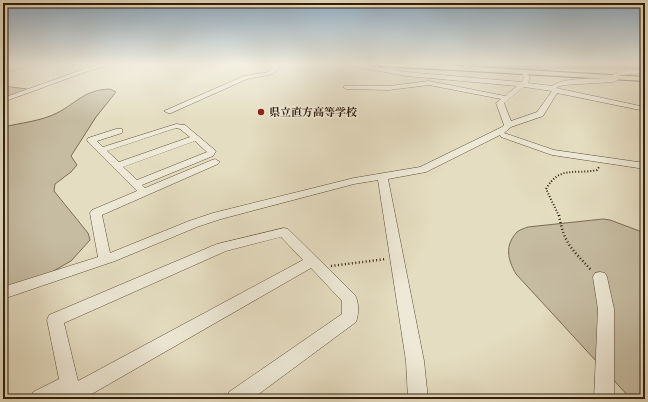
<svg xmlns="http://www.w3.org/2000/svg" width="648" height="402" font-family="'EB Garamond','Noto Serif JP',serif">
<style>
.green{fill:#c6bca2;stroke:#7b6c57}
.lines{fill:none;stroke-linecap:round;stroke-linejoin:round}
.river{fill:#a79c83;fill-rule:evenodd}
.minor-casing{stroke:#5d4d39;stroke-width:1}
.major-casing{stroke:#301d0c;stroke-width:2}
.path-far2{stroke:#301d0c;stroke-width:1;stroke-dasharray:0.5 1;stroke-linecap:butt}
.path-far1{stroke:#301d0c;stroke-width:2;stroke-dasharray:1 2;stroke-linecap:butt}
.path{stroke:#301d0c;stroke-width:2.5;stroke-dasharray:1 2.5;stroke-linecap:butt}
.minor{fill:#eee9d7;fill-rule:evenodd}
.major{fill:#e5ddc1;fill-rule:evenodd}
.poi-dot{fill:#8f2418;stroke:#eee9d7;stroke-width:1.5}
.labels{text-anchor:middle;stroke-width:3.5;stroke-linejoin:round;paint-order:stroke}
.far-poi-label{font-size:11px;font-weight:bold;fill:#301d0c;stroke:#eee9d7;text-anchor:start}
</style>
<rect width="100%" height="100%" fill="#e5ddc1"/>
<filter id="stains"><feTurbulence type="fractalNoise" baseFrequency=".005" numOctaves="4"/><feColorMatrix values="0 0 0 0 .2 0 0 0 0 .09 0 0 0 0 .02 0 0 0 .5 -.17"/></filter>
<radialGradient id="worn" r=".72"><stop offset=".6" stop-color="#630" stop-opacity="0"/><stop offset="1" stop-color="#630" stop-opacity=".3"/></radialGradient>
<g class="green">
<path d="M3,86L27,89L28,92L3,102Z"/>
<path d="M110,89L116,92L96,117L71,156L77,165L71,172L55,184L54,191L88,233L90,240L71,261L50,273L3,291V127C21,123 41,121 57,113C78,102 84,90 110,89Z"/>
<path d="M603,219L610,220L645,233V399H631L516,274C508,260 504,246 517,232C519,230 525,228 528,227Z"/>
</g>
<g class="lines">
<path class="river" d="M458,64H645V69L508,70L462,67Z"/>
<defs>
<g id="minor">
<path d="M103,64H115L91,70L3,102V98L87,68Z"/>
<path d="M129,64H137L131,67Z"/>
<path d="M266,64H277L280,66L273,74L247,79L171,113H168L164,111L244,76L269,72L273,67Z"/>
<path d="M342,64H357L406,72L522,82L524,77L520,71L523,69L530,77L528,83L552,86C563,77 597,79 612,78L613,74L620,71L645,69V73L621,75L618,76V80L613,82L565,85L560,86L556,88L645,107V111L557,93L543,116L511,127L504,133L554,150L645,163V169L552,155L501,137L500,135L426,172L388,179L424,361L428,399H408L406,361L378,180L354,184L221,219L197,227L115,261L3,299V287L98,257L90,213L92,210L137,191L88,142L87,140L88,138L116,129H122V133L97,141L103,147L176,124L185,125L216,151L213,156L142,185L145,188L212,160L215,159L220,162L218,164L102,215L110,253L189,221L213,213L354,178L420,167L502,127L504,125L496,103L501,99L429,85L389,90L346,89L343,87L344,86H389L429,81L505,96L517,86L406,76ZM524,87L552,91L537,112L511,121L504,103ZM176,128L180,129L190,137L119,162L107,151ZM195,141L207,152L137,180L123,167Z"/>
<path d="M284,228L288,229L355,295C359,302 359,314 356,322L252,399H226L229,392L342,314V301L311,268L83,399H63V397L59,399H30L33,392L59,379L47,320L49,315L217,244ZM281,237L303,260L78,381L64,323L226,251Z"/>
<path d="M600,272L605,273L607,277L614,309V399H594L598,309L593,277L595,273Z"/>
</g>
<path id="major" d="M377,64H423L645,77V81L380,66Z"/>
</defs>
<use href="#minor" class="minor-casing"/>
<use href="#major" class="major-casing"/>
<g class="path-far2">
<path d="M602,64H609"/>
<path d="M3,73L43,64"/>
</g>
<path class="path-far1" d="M559,216L546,189C560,165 574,175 597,170L599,167"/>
<g class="path">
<path d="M559,215C564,244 572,249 591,270"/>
<path d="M331,266L386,259"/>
</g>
<use href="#minor" class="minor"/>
<use href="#major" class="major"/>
</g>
<linearGradient id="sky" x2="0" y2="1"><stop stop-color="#8eaac0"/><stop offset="0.53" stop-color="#f3f0e3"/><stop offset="1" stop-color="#f3f0e3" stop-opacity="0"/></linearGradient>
<rect width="648" height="121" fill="url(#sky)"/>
<circle class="poi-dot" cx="261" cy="112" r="4"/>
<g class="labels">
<g class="far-poi-label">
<text x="269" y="116">県立直方高等学校</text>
</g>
</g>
<rect width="648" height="402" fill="none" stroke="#e5ddc1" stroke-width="16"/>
<rect x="4" y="4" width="640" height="394" fill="none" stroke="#301d0c" stroke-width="2"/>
<rect x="8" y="8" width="632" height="386" fill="none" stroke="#301d0c"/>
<rect width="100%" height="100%" filter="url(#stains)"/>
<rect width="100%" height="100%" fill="url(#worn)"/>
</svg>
